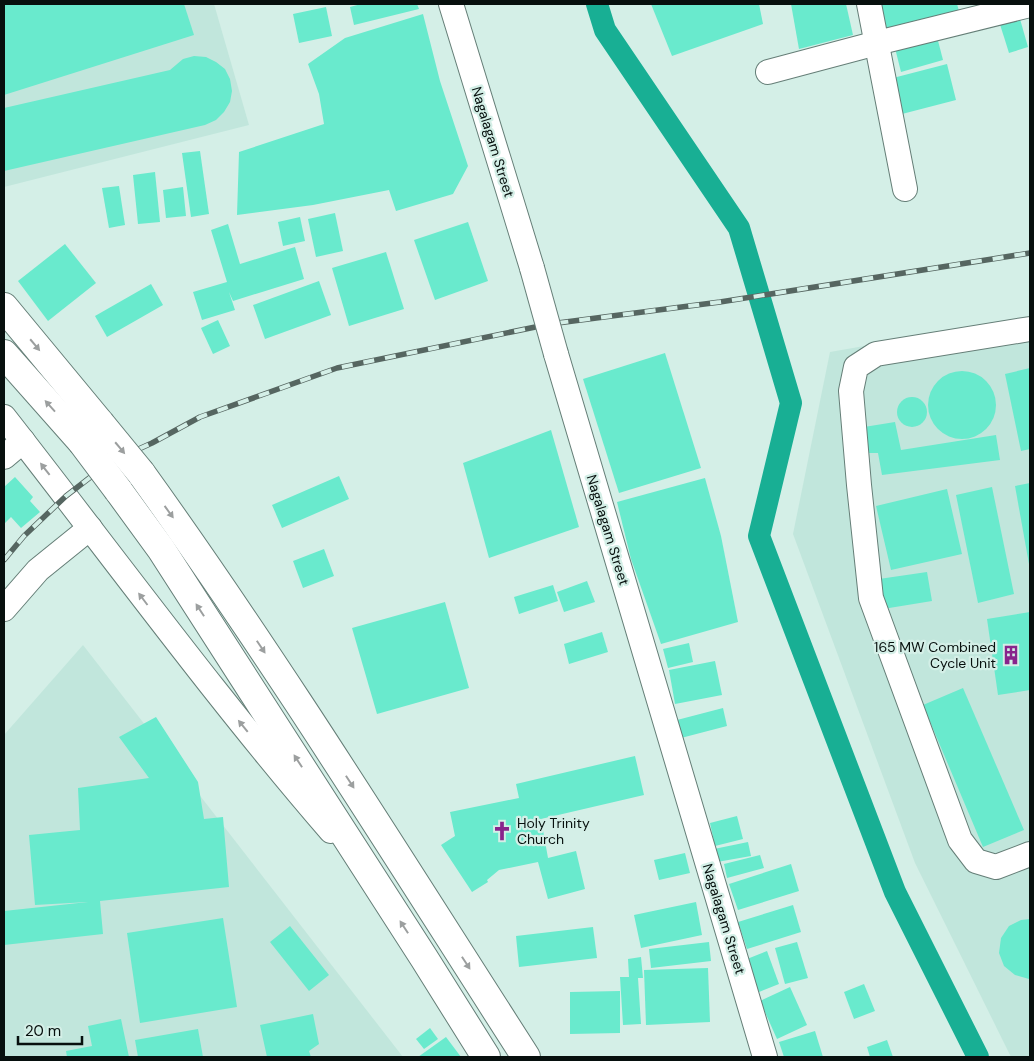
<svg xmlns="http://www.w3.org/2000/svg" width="1034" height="1061" font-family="'DM Sans',sans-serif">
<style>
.built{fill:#c1e6dc}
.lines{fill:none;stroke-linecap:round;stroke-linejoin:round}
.canal{stroke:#18af94;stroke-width:22}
.building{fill:#69eacd}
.minor-casing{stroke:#657e77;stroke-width:26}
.major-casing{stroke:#657e77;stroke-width:30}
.minor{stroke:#fff;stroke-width:24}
.major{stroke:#fff;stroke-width:28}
.rail-casing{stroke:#566661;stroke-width:5.5}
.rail{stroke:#d4efe7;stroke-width:4;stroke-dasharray:11;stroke-linecap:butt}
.minor-bridge-casing{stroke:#657e77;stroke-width:26;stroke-linecap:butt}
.major-bridge-casing{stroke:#657e77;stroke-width:30;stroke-linecap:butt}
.minor-bridge{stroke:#fff;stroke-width:24}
.major-bridge{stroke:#fff;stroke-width:28}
.oneway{fill:#9c9f9f}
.labels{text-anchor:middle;stroke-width:4.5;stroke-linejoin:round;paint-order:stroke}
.street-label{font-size:14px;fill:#07100e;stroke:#d4efe7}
.poi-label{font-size:14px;fill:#07100e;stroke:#d4efe7;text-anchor:end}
</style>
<rect width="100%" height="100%" fill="#d4efe7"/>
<g class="built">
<path d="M4,4H214L249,125L4,187Z"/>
<path d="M1030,317V1057H1011L915,863L793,534L830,352Z"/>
<path d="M83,645L403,1057H4V735Z"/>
</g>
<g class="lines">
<path class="canal" d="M597,4L605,30L739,228L791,403L759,536L895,892L978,1057"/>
</g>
<g class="building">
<path d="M4,4H184L194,35L4,95Z"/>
<path d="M361,4H417L419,9L354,25L350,7Z"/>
<path d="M651,4H759L763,24L672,56Z"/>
<path d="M791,4H846L853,35L799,49Z"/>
<path d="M884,4H957L961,18L888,38L879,5Z"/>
<path d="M326,7L332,36L299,43L293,14Z"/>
<path d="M1018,12L1028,47L1009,53L998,18Z"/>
<path d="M423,14L440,81L468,166L453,194L396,211L389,190L313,205L237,215L239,152L324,124L319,94L308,64L345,38Z"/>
<path d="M936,33L943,60L901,72L894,44Z"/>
<path d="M194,56L206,57L216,62L225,69L230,79L232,91L230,102L224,112L216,120L205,125L4,171V108L170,70L183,59Z"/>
<path d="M947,64L956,100L902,114L893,78Z"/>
<path d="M200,151L209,214L191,217L182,153Z"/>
<path d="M155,172L160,222L138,224L133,175Z"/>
<path d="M119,186L125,225L109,228L102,188Z"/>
<path d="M183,187L186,216L166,218L163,190Z"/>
<path d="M335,213L343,251L316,257L308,219Z"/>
<path d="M300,217L305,241L283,246L278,222Z"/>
<path d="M468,222L488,281L435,300L414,240Z"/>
<path d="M228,224L240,264L295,247L304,279L233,301L229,292L235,310L202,320L193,292L227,282L211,230Z"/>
<path d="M65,244L96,283L48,321L18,281Z"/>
<path d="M386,252L404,309L349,326L332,268Z"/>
<path d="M319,281L331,315L265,339L253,305Z"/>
<path d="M151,284L163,305L107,337L95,316Z"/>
<path d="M218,320L230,346L213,354L201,328Z"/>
<path d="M665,353L701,468L619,493L583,379Z"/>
<path d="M1030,368V449L1021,451L1005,374Z"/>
<circle cx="962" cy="405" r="34"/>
<circle cx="912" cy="412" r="15"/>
<path d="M895,422L901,450L996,435L1000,460L882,475L878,453H866L864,427Z"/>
<path d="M551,430L579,527L489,558L463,463Z"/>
<path d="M339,476L349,499L282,528L272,505Z"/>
<path d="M15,477L33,497L30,501L40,512L21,528L11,517L4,524V487Z"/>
<path d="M705,478L721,536L738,622L661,644L631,559L617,502Z"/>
<path d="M1030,483V564H1029L1015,486Z"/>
<path d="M992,487L1014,594L978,603L956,495Z"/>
<path d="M947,489L962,554L891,570L876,506Z"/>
<path d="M324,549L334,576L303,588L293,561Z"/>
<path d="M927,572L932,601L883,609L879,579Z"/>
<path d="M587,581L595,602L564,612L557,592Z"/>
<path d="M553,585L558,601L519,614L514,597Z"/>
<path d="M445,602L469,688L377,714L352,628Z"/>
<path d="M1030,612V690L998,695L987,619Z"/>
<path d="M602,632L608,652L569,664L564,644Z"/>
<path d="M689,643L693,662L668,668L663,649Z"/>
<path d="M715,661L722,695L675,704L669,670Z"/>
<path d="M963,688L1024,830L983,847L923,705Z"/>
<path d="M723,708L727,726L681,738L677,720Z"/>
<path d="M156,717L198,782L204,819L223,817L229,887L100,901L103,934L4,945V911L88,902L35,905L29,835L80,830L78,788L149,778L119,737Z"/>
<path d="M635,756L644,795L541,819L548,858L576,851L585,889L548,899L538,862L499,870L487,880L488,882L472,892L441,845L455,836L450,812L519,798L516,784Z"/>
<path d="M737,816L743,839L715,846L710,823Z"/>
<path d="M748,842L751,856L717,862L714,849Z"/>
<path d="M685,853L690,873L659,880L654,860Z"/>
<path d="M760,855L764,868L727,878L724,864Z"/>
<path d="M791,864L799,891L738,910L729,884Z"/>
<path d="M696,902L702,935L641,948L634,915Z"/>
<path d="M793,905L801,932L747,949L738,922Z"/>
<path d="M223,918L237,1007L140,1023L127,933Z"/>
<path d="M1030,919V979H1029L1015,975L1004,966L999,953L1001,938L1009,926L1021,920Z"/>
<path d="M290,926L329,975L309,991L270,942Z"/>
<path d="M593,927L597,958L519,967L516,936Z"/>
<path d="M709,942L711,961L651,968L649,949Z"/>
<path d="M797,942L808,978L785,984L775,948Z"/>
<path d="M767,951L779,984L759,992L747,959Z"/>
<path d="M641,957L643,978H638L641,1024L623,1025L620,977H629L628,959Z"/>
<path d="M708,968L710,1022L646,1025L644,970Z"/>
<path d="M864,984L875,1011L854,1019L844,992Z"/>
<path d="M790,987L807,1025L777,1039L760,1001Z"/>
<path d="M620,991V1033L570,1034V992Z"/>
<path d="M313,1014L319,1044L309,1051L311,1057H267L260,1025Z"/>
<path d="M121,1019L129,1057H67L66,1051L92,1046L88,1026Z"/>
<path d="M430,1028L438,1039L424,1049L416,1039Z"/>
<path d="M198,1029L203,1057H138L135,1040Z"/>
<path d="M815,1031L823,1057H784L779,1042Z"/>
<path d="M446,1037L461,1057H418Z"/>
<path d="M887,1040L893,1057H870L867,1047Z"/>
</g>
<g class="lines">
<defs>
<g id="minor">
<path d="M451,4L532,268"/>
<path d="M869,4L905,189"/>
<path d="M768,72L877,43L1030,5"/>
<path d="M1030,329L876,354L856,367L851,391L859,485L871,598L960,840L976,861L996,867L1030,854"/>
<path d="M556,354L765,1057"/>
<path d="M4,417C112,555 216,698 331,831"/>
<path d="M4,457L23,441"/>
<path d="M4,609L38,570L90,528"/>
</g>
<g id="major">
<path d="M4,307L100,423"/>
<path d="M4,354L82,442"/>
<path d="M141,473C277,662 400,861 526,1057"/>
<path d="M118,490L161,549L424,958L486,1057"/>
</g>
</defs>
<use href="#minor" class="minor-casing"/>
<use href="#major" class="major-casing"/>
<use href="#minor" class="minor"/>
<use href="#major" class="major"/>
<defs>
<path id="rail" d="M4,560L24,536L66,496L110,462L152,443L200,417L337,368L550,324L720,302L1030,253"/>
</defs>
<use href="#rail" class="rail-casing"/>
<use href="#rail" class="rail"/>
<defs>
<path id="minor-bridge" d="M532,268L556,354"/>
<g id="major-bridge">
<path d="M100,423L141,473"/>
<path d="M82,442L118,490"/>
</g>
</defs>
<use href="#minor-bridge" class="minor-bridge-casing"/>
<use href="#major-bridge" class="major-bridge-casing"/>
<use href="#minor-bridge" class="minor-bridge"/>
<use href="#major-bridge" class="major-bridge"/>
</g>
<defs><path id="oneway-solid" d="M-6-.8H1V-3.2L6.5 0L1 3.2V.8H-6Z" transform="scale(1.25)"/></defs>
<g class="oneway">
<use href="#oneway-solid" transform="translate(35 345) rotate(50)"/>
<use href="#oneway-solid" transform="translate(50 406) rotate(-132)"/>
<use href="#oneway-solid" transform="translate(120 448) rotate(50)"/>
<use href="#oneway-solid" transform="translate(45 469) rotate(-128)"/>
<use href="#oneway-solid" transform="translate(169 512) rotate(54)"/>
<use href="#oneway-solid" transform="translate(143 599) rotate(-127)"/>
<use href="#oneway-solid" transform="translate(200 610) rotate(-123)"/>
<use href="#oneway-solid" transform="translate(261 647) rotate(56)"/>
<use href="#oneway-solid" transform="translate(243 726) rotate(-129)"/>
<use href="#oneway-solid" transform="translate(298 761) rotate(-123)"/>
<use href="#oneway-solid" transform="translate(350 782) rotate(57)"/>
<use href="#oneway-solid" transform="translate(404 927) rotate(-123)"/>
<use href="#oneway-solid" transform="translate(466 963) rotate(57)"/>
</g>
<defs>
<symbol id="building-bare" viewBox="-9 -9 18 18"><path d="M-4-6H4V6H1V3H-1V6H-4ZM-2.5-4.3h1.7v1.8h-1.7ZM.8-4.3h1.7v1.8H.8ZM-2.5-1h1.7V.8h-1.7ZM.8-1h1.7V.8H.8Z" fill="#88248c" stroke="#d4efe7" stroke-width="2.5" paint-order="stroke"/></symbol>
<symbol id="church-bare" viewBox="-9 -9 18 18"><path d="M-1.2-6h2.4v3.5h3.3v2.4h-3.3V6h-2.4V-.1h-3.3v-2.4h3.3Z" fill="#88248c" stroke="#d4efe7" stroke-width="2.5" paint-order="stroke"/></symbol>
</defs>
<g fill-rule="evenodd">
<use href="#building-bare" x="997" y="641" width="28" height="28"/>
<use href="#church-bare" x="488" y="817" width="28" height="28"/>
</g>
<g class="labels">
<g class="street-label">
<text transform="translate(493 142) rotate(73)" y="5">Nagalagam Street</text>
<text transform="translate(608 530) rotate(73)" y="5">Nagalagam Street</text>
<text transform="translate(724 919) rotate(73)" y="5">Nagalagam Street</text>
</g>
<g class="poi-label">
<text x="996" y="652">165 MW Combined<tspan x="996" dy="16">Cycle Unit</tspan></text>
<text x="517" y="828" text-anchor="start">Holy Trinity<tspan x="517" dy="16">Church</tspan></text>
</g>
</g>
<rect width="1034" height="1061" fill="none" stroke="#07100e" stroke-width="10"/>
<path d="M18 1036v8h64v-8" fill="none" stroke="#07100e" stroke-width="2.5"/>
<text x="25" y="1036" font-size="15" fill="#07100e" stroke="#d4efe7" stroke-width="4" paint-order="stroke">20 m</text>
</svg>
